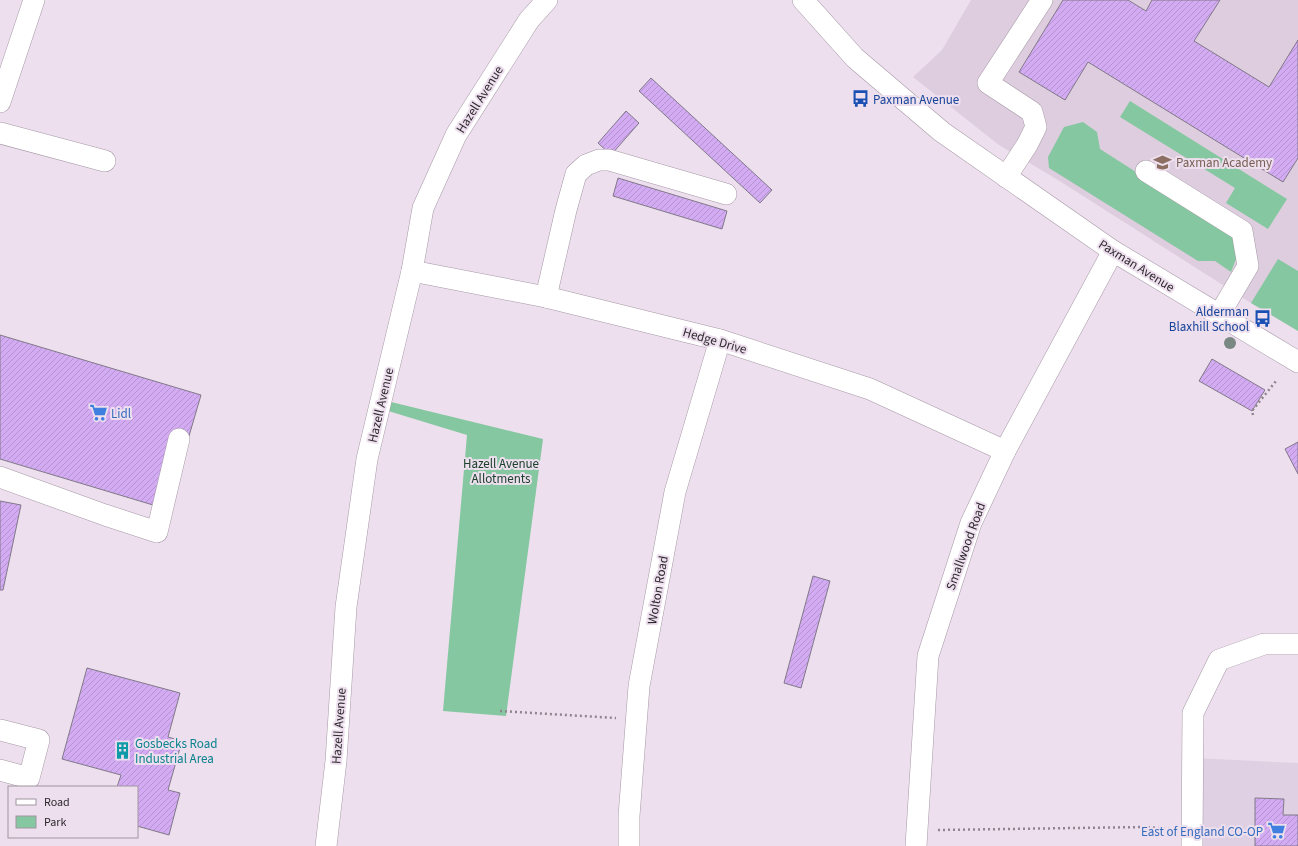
<svg xmlns="http://www.w3.org/2000/svg" width="1298" height="846" font-family="'Source Sans 3',sans-serif">
<style>
.commercial{fill:#dfd1e3}
.education{fill:#decdde}
.green{fill:#85c7a0}
.building{fill:url(#building-hatch);stroke:#817988}
.lines{fill:none;stroke-linecap:round;stroke-linejoin:round}
.minor-casing{stroke:#a699a6;stroke-width:22}
.path{stroke:#8f858f;stroke-width:2.5;stroke-dasharray:2 3;stroke-linecap:butt}
.minor{stroke:#fff;stroke-width:21}
.tree{fill:#7a8883}
.labels{text-anchor:middle;stroke-width:4;stroke-linejoin:round;paint-order:stroke}
.street-label{font-size:13px;fill:#2e292e;stroke:#eddfed}
.transit-label{font-size:13px;fill:#164399;stroke:#eddfed;text-anchor:start}
.education-label{font-size:13px;fill:#785e54;stroke:#eddfed;text-anchor:start}
.shop-label{font-size:13px;fill:#366cbe;stroke:#eddfed;text-anchor:start}
.park-label{font-size:13px;fill:#1c402c;stroke:#eddfed}
.culture-label{font-size:13px;fill:#0d838f;stroke:#eddfed;text-anchor:start}
</style>
<defs>
<pattern id="building-hatch" width="6" height="6" patternUnits="userSpaceOnUse"><rect width="6" height="6" fill="#d3abf3"/><path d="M-1 1l2-2M0 6l6-6M5 7l2-2" fill="none" stroke="#b593d1"/></pattern>
</defs>
<rect width="100%" height="100%" fill="#eddfed"/>
<path class="commercial" d="M1193,758L1298,763V846H1192Z"/>
<path class="education" d="M971,0H1298V331L1251,303L1058,180L999,145L913,77L942,50Z"/>
<g class="green">
<path d="M1130,101L1287,199L1268,229L1226,203L1235,188L1120,117Z"/>
<path d="M1083,122L1097,132L1100,149L1230,232L1238,254L1231,272L1215,261H1198L1049,168L1048,157L1064,127Z"/>
<path d="M1278,259L1298,271V331L1251,303Z"/>
<path d="M387,401L543,439L506,716L443,711L467,435L385,410Z"/>
</g>
<g class="building">
<path d="M1063,0H1128L1146,11L1152,0H1220L1194,41L1269,87L1298,40V158L1283,182L1088,62L1065,100L1019,72Z"/>
<path d="M651,78L772,190L760,203L639,91Z"/>
<path d="M626,111L639,123L611,155L598,143Z"/>
<path d="M618,178L727,211L722,229L613,196Z"/>
<path d="M0,335L201,395L189,436L175,431L153,505L0,459Z"/>
<path d="M1212,359L1265,390L1252,411L1199,381Z"/>
<path d="M1298,442V474L1285,449Z"/>
<path d="M0,501L21,505L3,590H0Z"/>
<path d="M813,576L830,581L801,688L784,683Z"/>
<path d="M87,668L180,693L168,737L182,741L168,790L180,793L169,835L137,826V787H117L121,775L62,759Z"/>
<path d="M1255,798L1284,799L1283,815H1298V846H1255Z"/>
</g>
<g class="lines">
<defs>
<g id="minor">
<path d="M803,0L855,58L942,132L1113,251L1298,362"/>
<path d="M0,102L34,0"/>
<path d="M0,133L105,161"/>
<path d="M1146,171L1242,231L1248,266L1219,315"/>
<path d="M1006,177L1027,145L1036,127L1032,112L988,83L1042,0"/>
<path d="M412,271L546,297L720,340L870,389L1005,451"/>
<path d="M546,297L566,210L576,174L586,165L599,160H609L726,194"/>
<path d="M0,477L105,515L157,532L179,439"/>
<path d="M0,730L39,740L29,778L0,770"/>
<path d="M326,846L336,761L346,607L367,459L412,271L423,208L456,135L529,20L547,0"/>
<path d="M629,846V816L639,686L675,492L720,340"/>
<path d="M916,846L928,656L971,523L1005,451L1113,251"/>
<path d="M1192,846L1193,713L1219,660L1264,644H1298"/>
</g>
</defs>
<use href="#minor" class="minor-casing"/>
<g class="path">
<path d="M1253,415L1252,411L1276,381"/>
<path d="M500,711L616,718"/>
<path d="M938,830L1145,827L1171,829"/>
</g>
<use href="#minor" class="minor"/>
</g>
<circle class="tree" cx="1230" cy="343" r="6"/>
<defs>
<symbol id="bus-bare" viewBox="-9 -9 18 18"><path d="M-5-6H5V4H4V6H2V4H-2V6H-4V4H-5ZM-3.5-4V0h7V-4ZM-3.5 1.2v1.5H-2V1.2ZM2 1.2v1.5H3.5V1.2Z" fill="#1a4fb4" stroke="#eddfed" stroke-width="2.5" paint-order="stroke"/></symbol>
<symbol id="school-bare" viewBox="-9 -9 18 18"><path d="M0-5L7-2L0 1L-7-2ZM-4 1L0 2.5L4 1V4Q0 6-4 4Z" fill="#8d6e63" stroke="#eddfed" stroke-width="2.5" paint-order="stroke"/></symbol>
<symbol id="supermarket-bare" viewBox="-9 -9 18 18"><path d="M-6-5.5h2.5l.6 2H6L4.5 2H-2.5L-4.4-4H-6ZM-1.5 3.2a1.3 1.3 0 1 0 .1 0ZM3 3.2a1.3 1.3 0 1 0 .1 0Z" fill="#3f7fe0" stroke="#eddfed" stroke-width="2.5" paint-order="stroke"/></symbol>
<symbol id="building-bare" viewBox="-9 -9 18 18"><path d="M-4-6H4V6H1V3H-1V6H-4ZM-2.5-4.3h1.7v1.8h-1.7ZM.8-4.3h1.7v1.8H.8ZM-2.5-1h1.7V.8h-1.7ZM.8-1h1.7V.8H.8Z" fill="#0f9aa8" stroke="#eddfed" stroke-width="2.5" paint-order="stroke"/></symbol>
</defs>
<g fill-rule="evenodd">
<use href="#bus-bare" x="848" y="86" width="25" height="25"/>
<use href="#school-bare" x="1150" y="150" width="25" height="25"/>
<use href="#bus-bare" x="1250" y="306" width="25" height="25"/>
<use href="#supermarket-bare" x="86" y="400" width="25" height="25"/>
<use href="#building-bare" x="110" y="738" width="25" height="25"/>
<use href="#supermarket-bare" x="1264" y="818" width="25" height="25"/>
</g>
<g class="labels">
<g class="street-label">
<text transform="translate(479 99) rotate(-58)" y="5">Hazell Avenue</text>
<text transform="translate(1137 265) rotate(32)" y="5">Paxman Avenue</text>
<text transform="translate(715 340) rotate(16)" y="5">Hedge Drive</text>
<text transform="translate(380 405) rotate(-77)" y="5">Hazell Avenue</text>
<text transform="translate(965 546) rotate(-70)" y="5">Smallwood Road</text>
<text transform="translate(657 590) rotate(-80)" y="5">Wolton Road</text>
<text transform="translate(338 726) rotate(-86)" y="5">Hazell Avenue</text>
</g>
<g class="transit-label">
<text x="873" y="104">Paxman Avenue</text>
<text x="1249" y="316" text-anchor="end">Alderman<tspan x="1249" dy="15">Blaxhill School</tspan></text>
</g>
<g class="education-label">
<text x="1176" y="167">Paxman Academy</text>
</g>
<g class="shop-label">
<text x="111" y="418">Lidl</text>
<text x="1263" y="836" text-anchor="end">East of England CO-OP</text>
</g>
<g class="park-label">
<text x="501" y="468">Hazell Avenue<tspan x="501" dy="15">Allotments</tspan></text>
</g>
<g class="culture-label">
<text x="135" y="748">Gosbecks Road<tspan x="135" dy="15">Industrial Area</tspan></text>
</g>
</g>
<rect x="8" y="786" width="130" height="52" fill="#eddfed" stroke="#a196a1"/>
<rect x="16" y="799" width="20" height="6" fill="#ffffff" stroke="#a196a1"/>
<text x="44" y="806" font-size="12" fill="#2e292e">Road</text>
<rect x="16" y="816" width="20" height="12" fill="#85c7a0" stroke="#a196a1"/>
<text x="44" y="826" font-size="12" fill="#2e292e">Park</text>
</svg>
